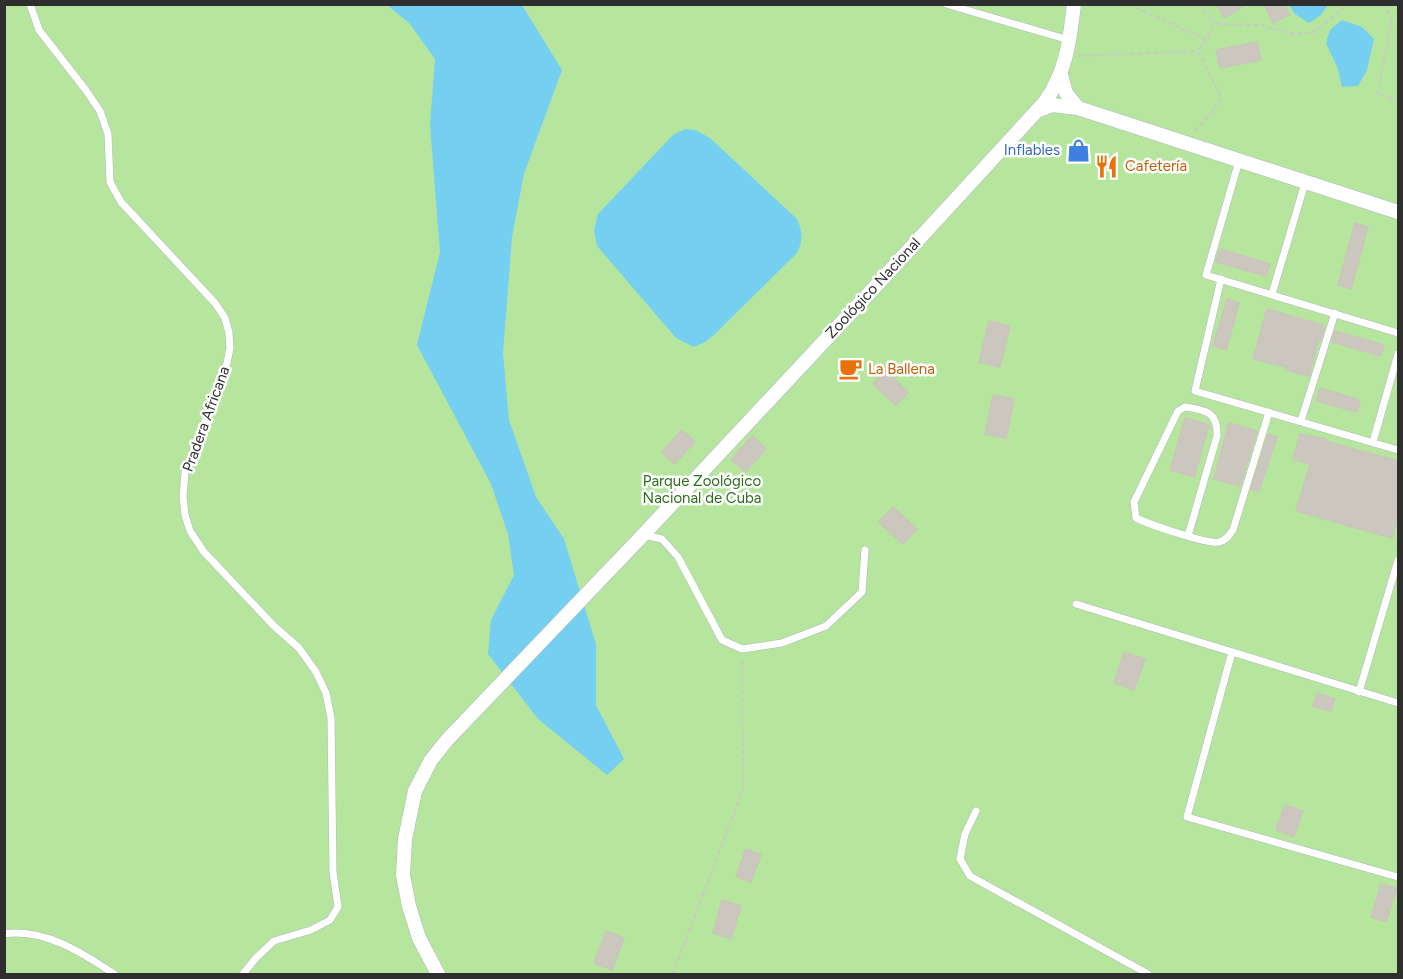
<svg xmlns="http://www.w3.org/2000/svg" width="1403" height="979" font-family="Figtree,sans-serif">
<style>
.green{fill:#b6e59e}
.water{fill:#75cff0}
.building{fill:#cbc7bf;stroke:#cbc5ba;stroke-width:1.5}
.lines{fill:none;stroke-linecap:round;stroke-linejoin:round}
.lane-casing{stroke:#b4b7c1;stroke-width:8}
.street-casing{stroke:#b4b7c1;stroke-width:15}
.path{stroke:#c9c9c9;stroke-width:2;stroke-dasharray:4.5 3;stroke-linecap:butt}
.lane{stroke:#fff;stroke-width:7}
.street{stroke:#fff;stroke-width:14}
.labels{text-anchor:middle;stroke-width:5;stroke-linejoin:round;paint-order:stroke}
.shop-label{font-size:15px;fill:#366cbe;stroke:#fff;text-anchor:end}
.food-label{font-size:15px;fill:#c56008;stroke:#fff;text-anchor:start}
.street-label{font-size:15px;fill:#2e2e2e;stroke:#fff}
.park-label{font-size:15px;fill:#2c6e1b;stroke:#fff}
</style>
<rect width="100%" height="100%" fill="#efe9e1"/>
<rect class="green" x="5" y="5" width="1393" height="969"/>
<g class="water">
<path d="M387,5H522L562,70L524,174L512,237L503,353L509,420L536,497L564,539L596,644V705L624,759L607,775L538,719L488,654L491,620L514,575L508,534L491,484L417,345L440,252L430,125L435,59L409,23Z"/>
<path d="M1289,5H1328L1321,15L1309,23L1295,14Z"/>
<path d="M1342,20L1362,27L1374,39L1367,70L1358,86L1342,87L1338,69L1326,43L1330,30Z"/>
<path d="M685,129L695,130L710,138L797,219C803,233 803,240 797,253L715,334L705,342L694,347L676,338L597,246L594,230L598,214L673,135Z"/>
</g>
<g class="building">
<path d="M1216,4H1246L1225,18Z"/>
<path d="M1264,4H1284L1289,15L1273,23Z"/>
<path d="M1257,42L1261,60L1220,68L1216,50Z"/>
<path d="M1355,223L1368,227L1351,289L1338,285Z"/>
<path d="M1220,249L1270,264L1266,276L1216,262Z"/>
<path d="M1227,299L1239,303L1226,350L1213,346Z"/>
<path d="M1267,309L1323,325L1324,328L1321,339H1319L1309,376L1285,370L1286,367L1253,359Z"/>
<path d="M989,321L1010,326L1000,367L979,362Z"/>
<path d="M1335,331L1384,345L1381,356L1332,342Z"/>
<path d="M885,370L908,392L896,405L873,384Z"/>
<path d="M1320,388L1360,400L1357,412L1316,401Z"/>
<path d="M993,395L1014,399L1006,438L985,434Z"/>
<path d="M1185,418L1209,425L1194,477L1170,470Z"/>
<path d="M1229,423L1257,431L1240,486L1214,479Z"/>
<path d="M682,430L695,442L674,464L662,452Z"/>
<path d="M1268,434L1277,437L1259,491L1251,489Z"/>
<path d="M1300,434L1326,439L1325,441L1398,461V515L1392,538L1296,511L1310,464L1293,459Z"/>
<path d="M752,436L766,449L746,472L731,460Z"/>
<path d="M893,507L917,529L903,544L879,522Z"/>
<path d="M1124,652L1145,659L1134,690L1114,683Z"/>
<path d="M1317,693L1335,699L1331,711L1313,706Z"/>
<path d="M1285,805L1303,811L1294,837L1276,830Z"/>
<path d="M746,849L761,855L751,882L736,876Z"/>
<path d="M1381,884L1397,888L1386,922L1371,917Z"/>
<path d="M722,900L741,906L731,939L713,933Z"/>
<path d="M606,931L624,938L612,970L594,963Z"/>
</g>
<g class="lines">
<defs>
<g id="lane">
<path d="M30,4L39,30L85,89L100,111L108,134L110,182L121,202L215,303L225,318L229,333L230,348L227,363L185,473L183,496L185,515L190,531L204,552L274,626L299,648L316,672L326,693L331,718L333,872L338,907L330,920L311,930L274,941L256,958L243,974"/>
<path d="M946,4L1069,40"/>
<path d="M1239,161L1206,275L1398,333"/>
<path d="M1221,279L1195,391L1398,450"/>
<path d="M1272,294L1305,183"/>
<path d="M1301,421L1335,313"/>
<path d="M1373,442L1398,354"/>
<path d="M643,535L662,539L678,557L722,640L742,649L782,643L826,626L862,592L865,550"/>
<path d="M1188,536L1217,436C1218,412 1206,410 1185,407L1178,411L1134,502L1136,518C1148,524 1209,545 1219,542C1226,541 1229,535 1233,530L1269,412"/>
<path d="M1076,604L1398,703"/>
<path d="M1232,652L1187,817L1398,877"/>
<path d="M1359,692L1398,560"/>
<path d="M976,811L965,834L960,859L970,876L1148,974"/>
<path d="M4,934C44,928 83,953 114,974"/>
</g>
<g id="street">
<path d="M1061,75L1066,93L1078,108L1398,212"/>
<path d="M1037,111L1052,105L1078,108"/>
<path d="M438,974L419,938L409,906L403,875L405,839L415,791L431,760L447,740L643,535L873,289L1044,103C1066,74 1070,39 1074,4"/>
</g>
</defs>
<use href="#lane" class="lane-casing"/>
<use href="#street" class="street-casing"/>
<g class="path">
<path d="M1128,4L1206,39"/>
<path d="M1382,4L1392,18L1378,94L1398,100"/>
<path d="M1216,24L1262,25L1293,34L1314,32L1348,4"/>
<path d="M1078,56L1198,51"/>
<path d="M1195,131L1222,99L1198,51L1216,24L1198,4"/>
<path d="M673,974L743,790L742,658"/>
</g>
<use href="#lane" class="lane"/>
<use href="#street" class="street"/>
</g>
<defs>
<symbol id="shop-bare" viewBox="-9 -9 18 18"><path d="M-5-2.5h2.3a2.7 3.5 0 0 1 5.4 0H5L5.5 6h-11ZM-1.5-2.5h3a1.5 2.3 0 0 0-3 0Z" fill="#3f7fe0" stroke="#fff" stroke-width="2.5" paint-order="stroke"/></symbol>
<symbol id="restaurant-bare" viewBox="-9 -9 18 18"><path d="M-5-6h1v4h1v-4h1v4h1v-4h1v5L-1.5 .5V6h-2V.5L-5-1ZM5-6V6H3V1.5H1.5Q1.5-4 5-6Z" fill="#e8710a" stroke="#fff" stroke-width="2.5" paint-order="stroke"/></symbol>
<symbol id="cafe-bare" viewBox="-9 -9 18 18"><path d="M-5.5-4.5H6V0H3Q3 3.5 0 3.5H-2.5Q-5.5 3.5-5.5 0ZM3-3.2v2h1.7v-2ZM-6 4.5H4V6H-6Z" fill="#e8710a" stroke="#fff" stroke-width="2.5" paint-order="stroke"/></symbol>
</defs>
<g fill-rule="evenodd">
<use href="#shop-bare" x="1062" y="134" width="33" height="33"/>
<use href="#restaurant-bare" x="1090" y="150" width="33" height="33"/>
<use href="#cafe-bare" x="834" y="352" width="33" height="33"/>
</g>
<g class="labels">
<g class="shop-label">
<text x="1060" y="155">Inflables</text>
</g>
<g class="food-label">
<text x="1125" y="171">Cafetería</text>
<text x="868" y="374">La Ballena</text>
</g>
<g class="street-label">
<text transform="translate(873 288) rotate(-47)" y="5">Zoológico Nacional</text>
<text transform="translate(206 419) rotate(-70)" y="5">Pradera Africana</text>
</g>
<g class="park-label">
<text x="702" y="486">Parque Zoológico<tspan x="702" dy="17">Nacional de Cuba</tspan></text>
</g>
</g>
<rect width="1403" height="979" fill="none" stroke="#2e2e2e" stroke-width="12"/>
</svg>
